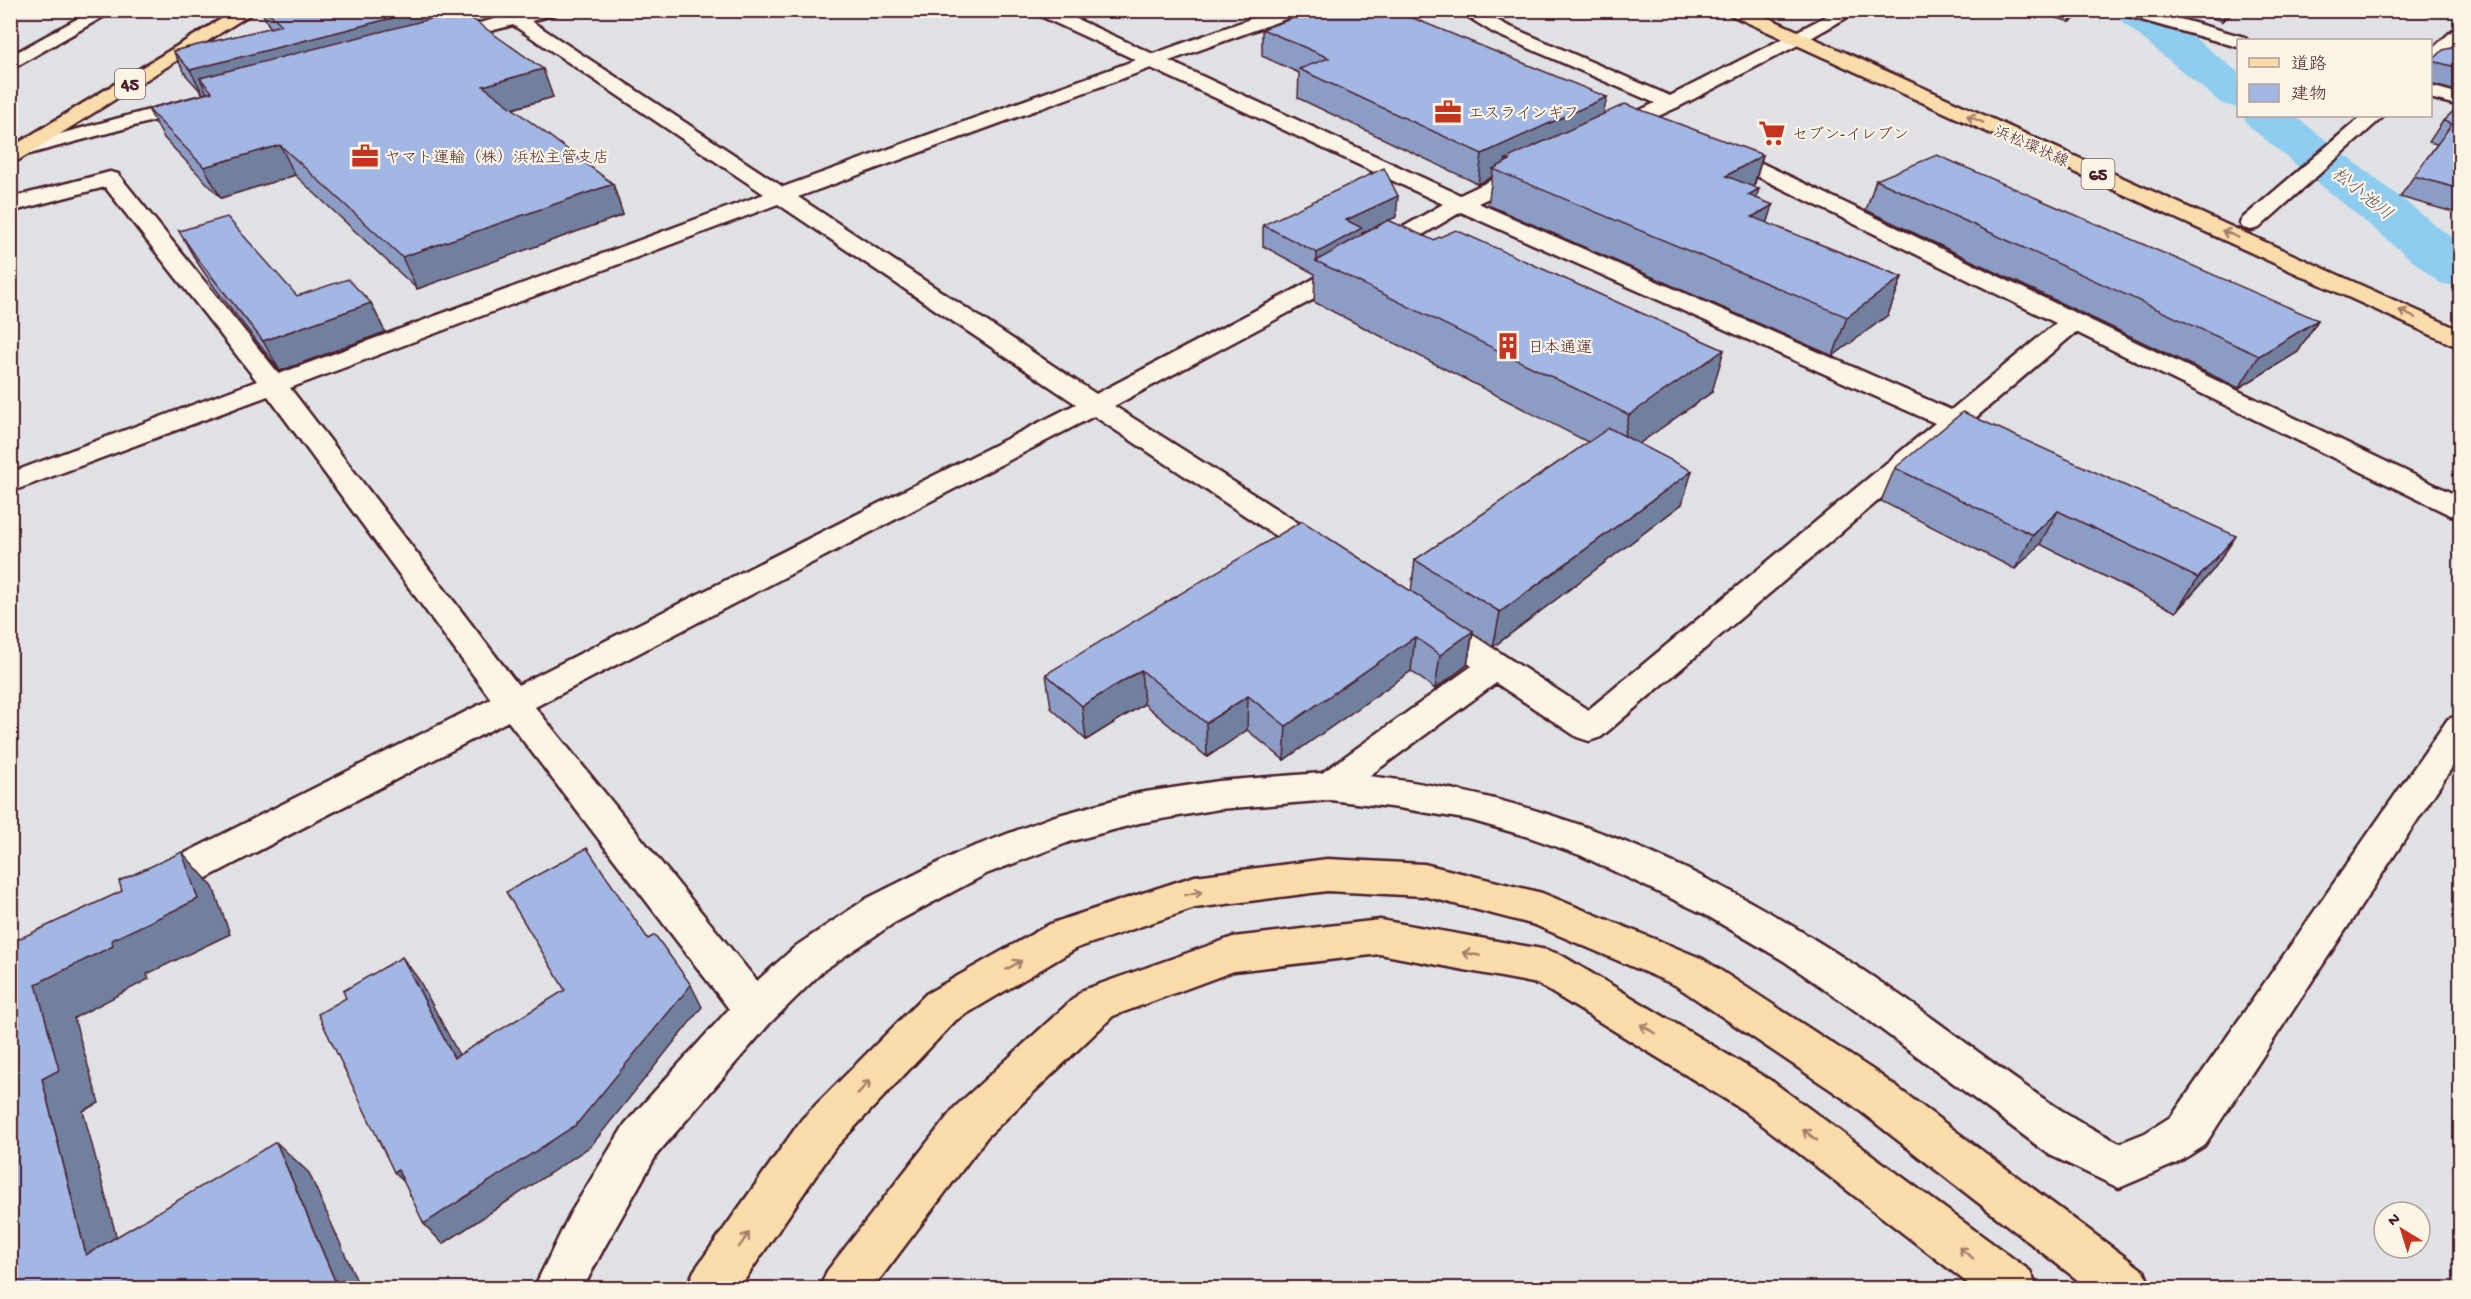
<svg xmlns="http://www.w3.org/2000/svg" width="2471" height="1299" font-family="'Gochi Hand','Klee One',sans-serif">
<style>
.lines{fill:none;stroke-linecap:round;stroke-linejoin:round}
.river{fill:#8ecdef;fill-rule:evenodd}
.minor-casing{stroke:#4a1f2b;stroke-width:5}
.tertiary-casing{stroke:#4a1f2b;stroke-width:5}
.primary-casing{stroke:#4a1f2b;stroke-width:5}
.motorway-casing{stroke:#4a1f2b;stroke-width:5}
.minor{fill:#fcf5e5;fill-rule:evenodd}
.tertiary{fill:#fcf5e5;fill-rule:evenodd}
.primary{fill:#fbdcab;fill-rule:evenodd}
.motorway{fill:#fbdcab;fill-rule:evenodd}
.wall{fill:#8c9dc5;stroke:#4a1f2b;stroke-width:1.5;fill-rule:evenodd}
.shaded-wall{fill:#7280a0;stroke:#4a1f2b;stroke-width:1.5}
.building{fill:#a3b7e5;stroke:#4a1f2b;stroke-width:1.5}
.oneway{stroke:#a27e6b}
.labels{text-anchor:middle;stroke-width:4.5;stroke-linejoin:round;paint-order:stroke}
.far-poi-label{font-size:16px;fill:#4a1f2b;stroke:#fcf5e5;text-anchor:start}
.far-street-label{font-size:16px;fill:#4a1f2b;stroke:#fcf5e5}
.shield{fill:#fcf5e5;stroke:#7f5f63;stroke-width:1.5}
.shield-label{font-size:18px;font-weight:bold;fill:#4a1f2b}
.far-water-label{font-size:18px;font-style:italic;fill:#5e5366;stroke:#fcf5e5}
</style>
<rect width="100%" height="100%" fill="#e1e2e5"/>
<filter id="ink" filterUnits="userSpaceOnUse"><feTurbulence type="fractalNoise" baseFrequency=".0167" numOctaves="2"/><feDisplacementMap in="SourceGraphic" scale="12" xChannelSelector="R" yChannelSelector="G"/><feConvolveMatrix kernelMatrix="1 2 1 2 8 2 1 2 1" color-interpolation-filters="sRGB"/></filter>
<g filter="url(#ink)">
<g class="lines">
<g class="river">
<path d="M2113,10H2159L2238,72V108L2222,104L2119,19Z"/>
<path d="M2243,116H2295L2460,244V287L2440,283L2249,126Z"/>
</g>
<defs>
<g id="minor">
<path d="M93,10H115L10,70V56Z"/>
<path d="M528,10H558L556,14L531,21L783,187L1136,60L1036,14L1034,10H1057L1153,54L1275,10H1301L1299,14L1169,61L1460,195L1523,165L1531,164L1539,165L1542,170L1539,175L1478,203L1951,410L2056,323L1712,154L1709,150L1712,146L1719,144L1726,146L2460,497V517L2450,515L2076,332L1601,737L1589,741L1577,737L1496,683L1369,776C1568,799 1733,880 1895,992C1969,1042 2039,1104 2120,1143L2145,1133L2172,1116L2448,719L2460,715V755L2204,1146L2177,1163L2119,1188L2050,1155L1866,1018L1784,961L1706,915L1580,855L1529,837L1470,820L1399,808L1330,800L1219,809L1139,823L1072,841L986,874L894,923L824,970L770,1023L657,1154L604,1248L583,1288H534L570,1214L625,1124L729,1009L508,721L168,898L154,903L140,898L135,887L140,876L491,699L268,396L10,492V473L257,381L105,187L10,212V198L110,172L118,174L279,374L764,194L513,25L441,44L435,43L432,39L435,35ZM1151,68L1443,204L1296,289L1096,394L798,197ZM778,204L1076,404L518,685L290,388ZM1461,212L1935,423L1588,710L1445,617L1434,614L1423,617L1418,625L1423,633L1472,666L1322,773L1219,781L1139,793L1052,817L960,852L866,899L796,946L757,981L535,707L1094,416L1314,561L1325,564L1336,561L1340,554L1336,547L1114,406L1314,299Z"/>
<path d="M1457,10H1479L1506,25L1670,96L1790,35H1802L1805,39L1802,43L1678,107L1610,138L1603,136L1600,132L1603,128L1655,103L1494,33Z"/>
<path d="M2118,10H2148L2244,37L2247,40H2238V47L2120,14Z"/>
<path d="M2460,28V43L2437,66L2430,68V51L2454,29Z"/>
<path d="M2430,86L2460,94V106L2430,98Z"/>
<path d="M194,98L201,100L204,104L201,108L22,156L15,154L12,150L15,146Z"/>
<path d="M2362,116H2384L2259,228L2251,230L2243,228L2240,223L2243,218Z"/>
</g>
<path id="tertiary" d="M1838,10H1860L1802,43H1790L1787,39L1790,35Z"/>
<g id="primary">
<path d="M236,10H257L17,161L10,163V148Z"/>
<path d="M1727,10H1751L2460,330V347L2451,344L1729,14Z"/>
</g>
<g id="motorway">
<path d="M1327,859L1424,864L1542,893L1703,959L1876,1072L2144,1271L2151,1288H2088L1846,1100L1675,985L1535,925L1424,896L1327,891L1195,908L1077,948L956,1020L834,1149L739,1288H687L694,1271L802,1119L926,994L1050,924L1064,919L1195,876Z"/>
<path d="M1380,920L1547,950L1561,955L1773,1082L2030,1271L2037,1288H1974L1743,1110L1538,984L1380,954L1234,971L1113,1016L987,1137L873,1288H820L827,1271L955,1107L1083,990L1233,937Z"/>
</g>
</defs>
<use href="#minor" class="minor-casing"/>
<use href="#tertiary" class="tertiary-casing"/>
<use href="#primary" class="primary-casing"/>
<use href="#motorway" class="motorway-casing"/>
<use href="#minor" class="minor"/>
<use href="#tertiary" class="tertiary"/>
<use href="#primary" class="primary"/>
<use href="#motorway" class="motorway"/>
</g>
<g class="wall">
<path d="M261,10H449L451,14L553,97L513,109L613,184L623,215L417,289L295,175L221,198L164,138L148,109L208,93L203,94L186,75L173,51L271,28L268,24Z"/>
<path d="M1987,10H2011L2003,15Z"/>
<path d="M2030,10H2097L2089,15L2083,14L2070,22Z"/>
<path d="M2181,10H2238L2222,21Z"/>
<path d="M1262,29L1604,114L1763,155L1754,187L1756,198L1773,205L1767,223L1902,277L1888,315L1833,356L1488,205L1492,177L1478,184L1298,98L1299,73L1262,56Z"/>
<path d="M2460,37V92L2430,84V63L2432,61L2451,48Z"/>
<path d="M2460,105V214L2400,197L2414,176L2437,144L2429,142L2443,121Z"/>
<path d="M1876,180L2318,320L2298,352L2239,388L1866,210Z"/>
<path d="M1396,217L1388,220L1712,392L1639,443L1682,504L1493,647L1473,633L1467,665L1435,689L1411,671L1284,760L1247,730L1207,757L1144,704L1086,740L1051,708L1046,674L1411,592L1415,560L1588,442L1314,302L1315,274L1263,246V225ZM1383,223L1362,235V233Z"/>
<path d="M179,231L297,296L371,303L385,332L280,371L214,287L195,259Z"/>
<path d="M1895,468L2236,536L2213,570L2176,612L2040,544L2015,569L1881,501Z"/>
</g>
<g class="shaded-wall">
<path d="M423,10H449L456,27L200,78L207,93L203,94L190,70Z"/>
<path d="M2005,10H2011L2003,15Z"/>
<path d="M2077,10H2085L2083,14L2070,22L2074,13Z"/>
<path d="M2091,10H2097L2089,15Z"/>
<path d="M2227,10H2238L2222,21Z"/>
<path d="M543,69L553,97L494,114L483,86Z"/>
<path d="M1607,97L1601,126L1510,160L1506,159L1504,172L1493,169L1492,177L1478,184L1482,154Z"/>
<path d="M280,145L295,175L221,198L204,167Z"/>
<path d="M1763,155L1752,191L1726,176Z"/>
<path d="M613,184L623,215L417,289L402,257Z"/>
<path d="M1759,189L1749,225L1748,195Z"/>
<path d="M1398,196L1396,217L1362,233L1361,249L1317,262V253L1346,220Z"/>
<path d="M1773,205L1762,241L1752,217Z"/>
<path d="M1902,277L1888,315L1833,356L1847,317Z"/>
<path d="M371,303L385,332L280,371L263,341Z"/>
<path d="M2318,320L2298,352L2239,388L2259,356Z"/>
<path d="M1724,350L1712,392L1619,458L1629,415Z"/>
<path d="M1692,471L1682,504L1493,647L1500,612Z"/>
<path d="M2058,511L2040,544L2015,569L2033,535Z"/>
<path d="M2236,536L2213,570L2176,612L2198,578Z"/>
<path d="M1473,631L1467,665L1435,689L1440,655Z"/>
<path d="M1415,637L1411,671L1284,760L1286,726Z"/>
<path d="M1141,670L1144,704L1086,740L1082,706Z"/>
<path d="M1248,696L1247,730L1207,757L1206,723Z"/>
<path d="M182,852L213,887L230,934L147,974L149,979L74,1018L99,1103L83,1111L129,1284L86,1255L42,1079L36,984L112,940Z"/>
<path d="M402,957L419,980L472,1079L454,1058Z"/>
<path d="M691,985L702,1007L591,1146L443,1244L424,1224Z"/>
<path d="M276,1142L309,1173L360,1288H338Z"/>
<path d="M398,1170L414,1192L394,1172Z"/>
</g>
<g class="building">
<path d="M266,10H423L190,70L173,51L282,25Z"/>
<path d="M1317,10H1393L1607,97L1482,154L1299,69L1329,58L1262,29Z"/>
<path d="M461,11L543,69L483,86L613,184L402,257L280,145L204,167L148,109L212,92L200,78Z"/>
<path d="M2460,37V68L2432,61L2443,50L2451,48Z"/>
<path d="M1625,104L1763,155L1726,176L1759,189L1748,195L1773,205L1752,217L1902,277L1847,317L1493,169L1510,160L1506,159Z"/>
<path d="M2460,105V189L2414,176L2452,124L2443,121Z"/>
<path d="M1937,155L2318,320L2259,356L1876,180Z"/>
<path d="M1384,168L1398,196L1346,220L1362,228L1317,253L1263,225Z"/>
<path d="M227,217L297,296L348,279L371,303L263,341L197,258L179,231Z"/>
<path d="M1388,220L1433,240L1456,230L1724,350L1629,415L1316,261Z"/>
<path d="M1963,412L2236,536L2198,578L2058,511L2033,535L1895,468Z"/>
<path d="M1609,428L1692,471L1500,612L1415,560Z"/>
<path d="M1302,521L1473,631L1440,655L1415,637L1286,726L1248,696L1206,723L1141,670L1082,706L1046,674Z"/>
<path d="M587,848L648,939L655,935L691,985L576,1125L424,1224L398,1170L394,1172L318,1014L346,998L343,991L402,957L454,1058L518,1019L565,990L506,892Z"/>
<path d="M182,852L198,899L112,940L113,946L36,984L59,1070L42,1079L86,1255L276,1142L338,1288H10V943L122,891L119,881Z"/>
</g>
<defs><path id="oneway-shaft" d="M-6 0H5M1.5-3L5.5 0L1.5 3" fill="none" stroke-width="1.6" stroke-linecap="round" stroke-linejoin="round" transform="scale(1.5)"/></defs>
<g class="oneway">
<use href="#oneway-shaft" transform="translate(1975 119) rotate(-156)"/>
<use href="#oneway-shaft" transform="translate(2230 234) rotate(-156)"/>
<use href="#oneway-shaft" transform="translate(2407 314) rotate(-155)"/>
<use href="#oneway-shaft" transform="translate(1194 893) rotate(-14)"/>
<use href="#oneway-shaft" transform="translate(1471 954) rotate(-170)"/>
<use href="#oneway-shaft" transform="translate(1014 965) rotate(-30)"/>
<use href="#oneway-shaft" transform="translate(1648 1029) rotate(-149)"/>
<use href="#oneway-shaft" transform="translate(864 1087) rotate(-46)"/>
<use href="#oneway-shaft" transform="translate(1810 1135) rotate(-143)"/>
<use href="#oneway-shaft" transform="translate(744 1240) rotate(-55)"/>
<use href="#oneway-shaft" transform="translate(1966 1253) rotate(-143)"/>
</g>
</g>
<defs>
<symbol id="office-bare" viewBox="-9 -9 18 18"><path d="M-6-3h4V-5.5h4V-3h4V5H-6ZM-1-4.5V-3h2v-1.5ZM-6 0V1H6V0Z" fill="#c8321e" stroke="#fcf5e5" stroke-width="2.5" paint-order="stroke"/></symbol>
<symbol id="supermarket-bare" viewBox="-9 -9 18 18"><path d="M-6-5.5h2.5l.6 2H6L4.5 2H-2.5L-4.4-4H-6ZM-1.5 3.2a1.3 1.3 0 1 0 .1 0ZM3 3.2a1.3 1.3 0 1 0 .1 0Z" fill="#c8321e" stroke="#fcf5e5" stroke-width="2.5" paint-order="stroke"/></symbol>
<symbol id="building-bare" viewBox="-9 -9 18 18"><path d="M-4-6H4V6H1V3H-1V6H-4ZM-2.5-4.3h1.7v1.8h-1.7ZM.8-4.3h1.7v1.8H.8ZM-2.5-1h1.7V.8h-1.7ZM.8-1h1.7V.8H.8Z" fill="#c8321e" stroke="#fcf5e5" stroke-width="2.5" paint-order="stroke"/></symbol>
</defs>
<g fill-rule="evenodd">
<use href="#office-bare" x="1429" y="93" width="38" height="38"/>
<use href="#supermarket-bare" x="1753" y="114" width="38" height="38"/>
<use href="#office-bare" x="346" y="137" width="38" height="38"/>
<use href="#building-bare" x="1489" y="327" width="38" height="38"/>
</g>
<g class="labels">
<g class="far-poi-label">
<text x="1468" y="118">エスラインギフ</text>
<text x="1792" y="139">セブン-イレブン</text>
<text x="385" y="162">ヤマト運輸（株）浜松主管支店</text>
<text x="1528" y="352">日本通運</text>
</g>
<g class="far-street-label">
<text transform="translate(2032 145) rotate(24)" y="6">浜松環状線</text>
</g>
<g class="shield">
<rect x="115" y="69" width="30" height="30" rx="4.5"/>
<rect x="2081.5" y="159" width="33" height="30" rx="4.5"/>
</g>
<g class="shield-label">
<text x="130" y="90">45</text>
<text x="2098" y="180">65</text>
</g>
<g class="far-water-label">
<text transform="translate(2363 193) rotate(39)" y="6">松小池川</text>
</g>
</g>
<rect width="2471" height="1299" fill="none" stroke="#fcf5e5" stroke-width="36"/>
<rect x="18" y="18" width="2435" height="1263" fill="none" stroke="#4a1f2b" stroke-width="2" filter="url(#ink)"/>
<rect x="2237" y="39" width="195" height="78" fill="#fcf5e5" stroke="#b59f9b" stroke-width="1.5"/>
<rect x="2249" y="58" width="30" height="9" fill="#fbdcab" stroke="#b59f9b" stroke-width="1.5"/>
<text x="2291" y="69" font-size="18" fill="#4a1f2b">道路</text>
<rect x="2249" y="84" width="30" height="18" fill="#a3b7e5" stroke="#b59f9b" stroke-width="1.5"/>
<text x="2291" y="99" font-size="18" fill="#4a1f2b">建物</text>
<g transform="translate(2402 1230) rotate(322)"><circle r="28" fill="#fcf5e5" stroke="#b59f9b" stroke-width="1.5"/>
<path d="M0-4.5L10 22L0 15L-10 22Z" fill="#c8321e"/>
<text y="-9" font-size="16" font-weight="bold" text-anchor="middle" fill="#4a1f2b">N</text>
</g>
</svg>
